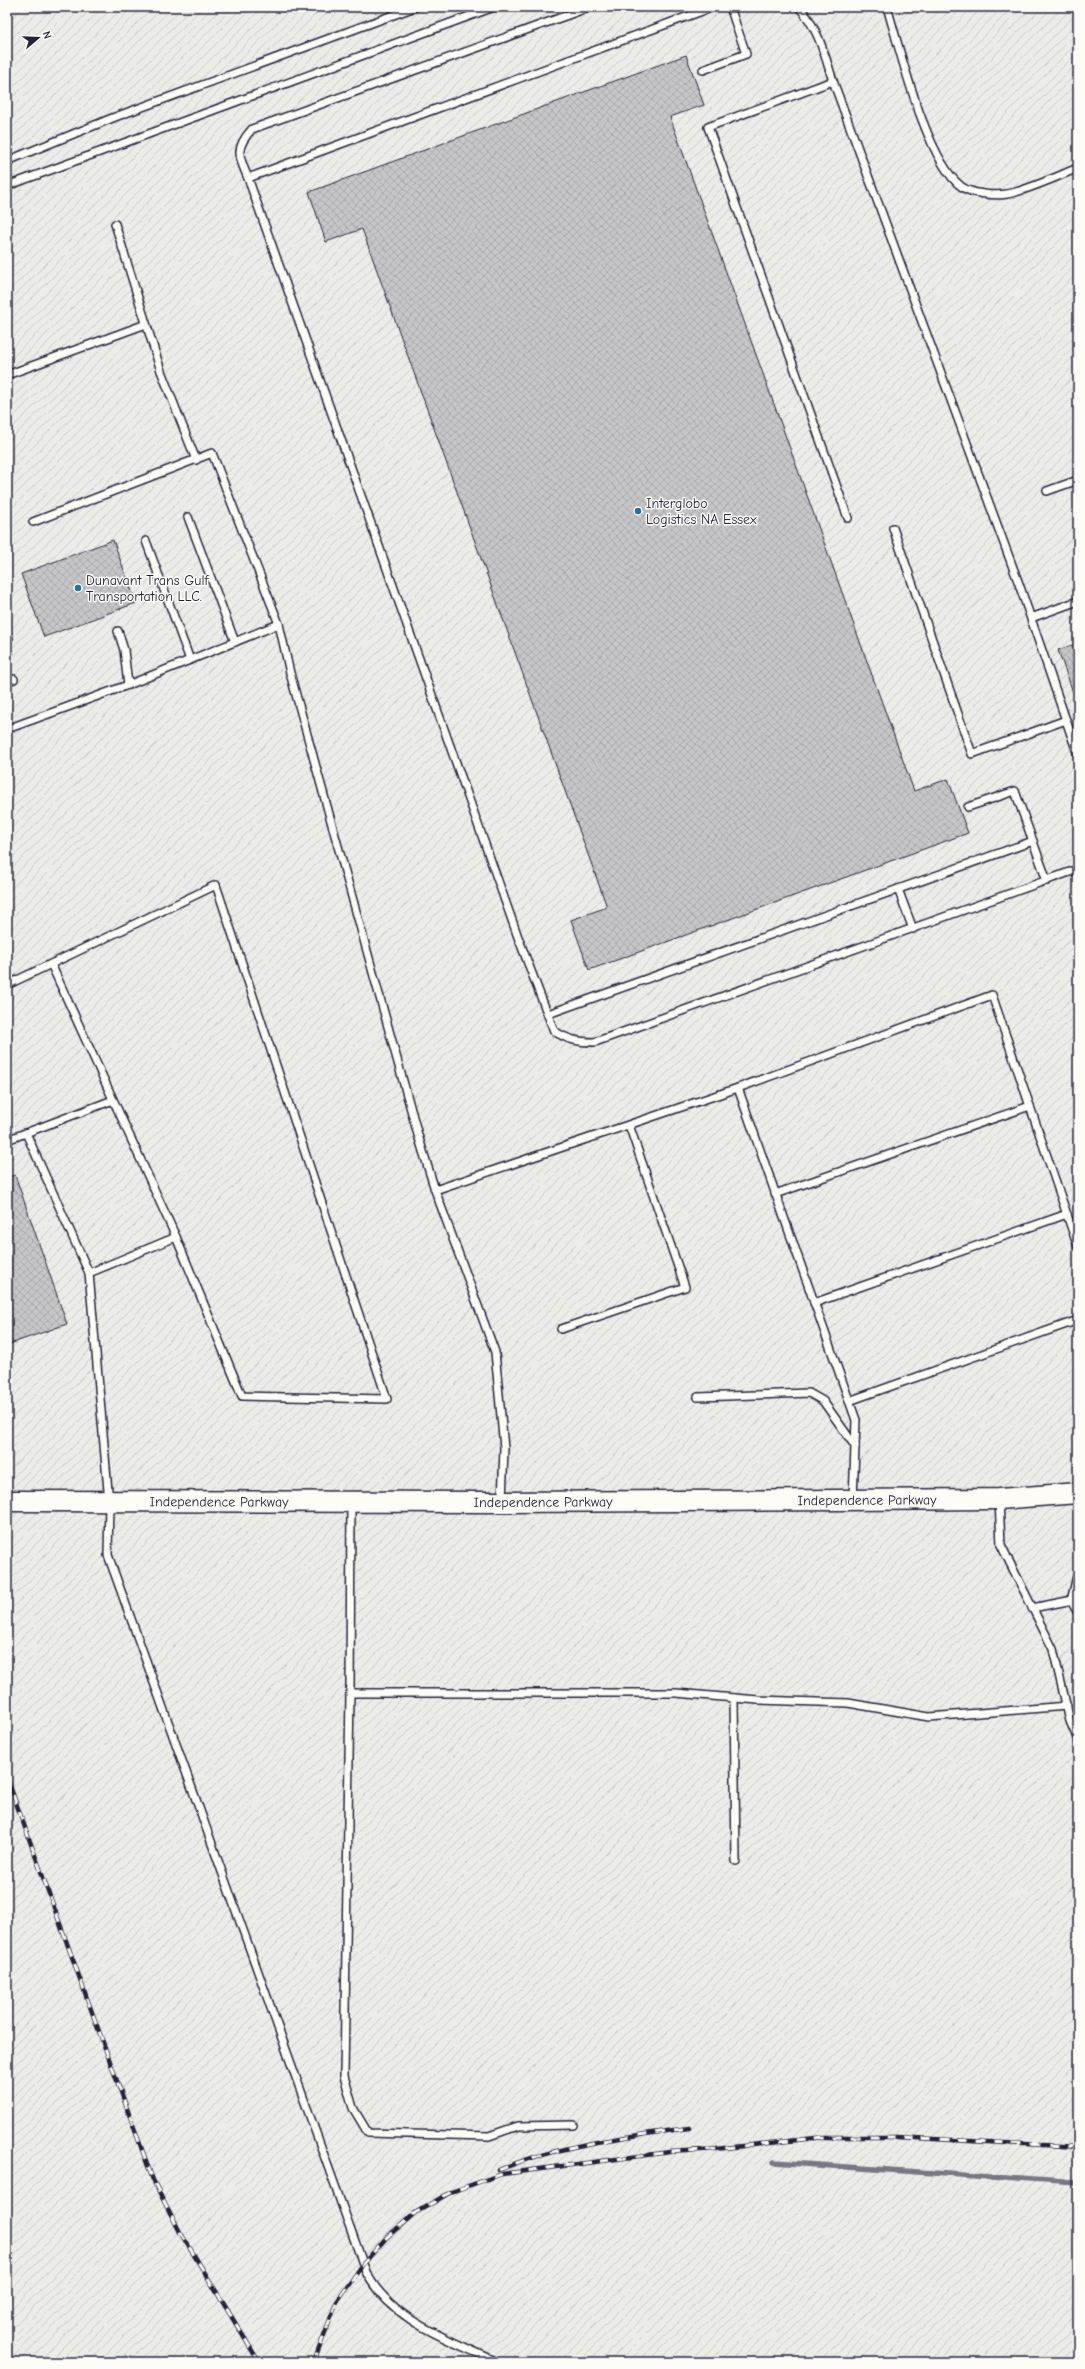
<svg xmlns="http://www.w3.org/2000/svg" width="1085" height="2369" font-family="'Comic Neue',sans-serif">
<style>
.industrial{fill:url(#industrial-furrows)}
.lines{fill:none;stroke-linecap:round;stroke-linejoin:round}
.stream{stroke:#787885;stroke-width:5.5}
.building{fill:url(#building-cross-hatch);stroke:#22223b}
.lane-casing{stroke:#22223b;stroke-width:10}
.secondary-casing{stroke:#22223b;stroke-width:23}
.lane{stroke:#fdfcf7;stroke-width:7}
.secondary{stroke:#fdfcf7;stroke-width:20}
.rail-casing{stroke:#22223b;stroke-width:4.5}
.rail{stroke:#fdfcf7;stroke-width:3;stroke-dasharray:9;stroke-linecap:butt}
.poi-dot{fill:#1f6fb2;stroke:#fdfcf7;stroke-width:1.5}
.labels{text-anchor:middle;stroke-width:3;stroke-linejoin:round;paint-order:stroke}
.poi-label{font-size:14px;fill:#22223b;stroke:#fdfcf7;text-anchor:start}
.street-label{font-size:14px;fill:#22223b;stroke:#fdfcf7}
</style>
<defs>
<pattern id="industrial-furrows" width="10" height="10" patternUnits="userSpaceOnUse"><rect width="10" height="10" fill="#ecece9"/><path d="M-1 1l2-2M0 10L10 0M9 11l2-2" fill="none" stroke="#cacac9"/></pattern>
<pattern id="building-cross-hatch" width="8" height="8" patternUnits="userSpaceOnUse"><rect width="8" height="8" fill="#c6c6c8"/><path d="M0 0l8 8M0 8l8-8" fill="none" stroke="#aaaaad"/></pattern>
</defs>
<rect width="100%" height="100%" fill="#fdfcf7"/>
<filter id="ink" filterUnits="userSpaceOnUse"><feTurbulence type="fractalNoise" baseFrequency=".025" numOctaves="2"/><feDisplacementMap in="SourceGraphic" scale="8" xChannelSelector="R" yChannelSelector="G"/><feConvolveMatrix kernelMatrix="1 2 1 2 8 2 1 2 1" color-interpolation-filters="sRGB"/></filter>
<g filter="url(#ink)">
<rect class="industrial" x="7" y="7" width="1071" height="2355"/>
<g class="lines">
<path class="stream" d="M774,2162L1078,2183"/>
</g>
<g class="building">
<path d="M686,55L704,105L670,117L914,791L948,779L968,833L589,970L571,920L607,907L362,229L326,242L309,192Z"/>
<path d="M113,540L136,603L44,637L21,574Z"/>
<path d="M7,620L14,639L7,642Z"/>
<path d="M1078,643V706L1058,650Z"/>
<path d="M15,1175L67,1324L7,1345V1178Z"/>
</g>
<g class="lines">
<defs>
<g id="lane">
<path d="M713,7L248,178L518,937L554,1031C568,1040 578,1042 595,1042L1078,869"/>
<path d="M799,7C818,27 825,56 833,81L708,127L848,518"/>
<path d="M887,7C900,50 927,162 962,187C972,194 995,196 1007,194C1026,191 1058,176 1078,168"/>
<path d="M703,70L746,54L730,7"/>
<path d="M833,81L1019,584L1078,755"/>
<path d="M7,161L115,117L415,7"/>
<path d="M248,178C238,155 235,148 252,129L590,7"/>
<path d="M7,186L494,7"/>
<path d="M115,224L161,371L196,460"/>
<path d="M7,375L146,324"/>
<path d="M1047,491L1078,480"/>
<path d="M188,517L235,642"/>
<path d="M33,522L212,453L279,624L290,673L418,1135L435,1190L495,1352L504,1448L502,1502"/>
<path d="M893,528L972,754L1066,720"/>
<path d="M146,541L190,660"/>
<path d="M1031,618L1078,601"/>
<path d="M7,681L14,679"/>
<path d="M128,685L279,624"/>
<path d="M7,729L128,685L124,650L118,631"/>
<path d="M968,807L1015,791L1047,881"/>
<path d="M898,889L913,929"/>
<path d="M51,964L176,1237"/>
<path d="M7,985L216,885L387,1399L242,1396L176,1237L89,1273L109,1502L108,1555L366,2272C392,2322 449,2339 497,2362"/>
<path d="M548,1014L1033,841"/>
<path d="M738,1088L856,1420L853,1500"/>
<path d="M26,1133L89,1273"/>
<path d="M7,1140L113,1100"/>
<path d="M435,1190L738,1088L992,995L1078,1247"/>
<path d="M775,1194L1030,1106"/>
<path d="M814,1303L1067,1214"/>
<path d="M561,1329L685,1287L629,1125"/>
<path d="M698,1397L809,1393L823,1401L855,1446"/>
<path d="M849,1401L1078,1320"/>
<path d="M999,1499L1001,1545L1053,1649L1070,1721L1078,1740"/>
<path d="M351,1503L350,1693H676L758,1700L848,1703L929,1717L1067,1706"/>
<path d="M1078,1572L1071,1601L1078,1613"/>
<path d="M1032,1608L1078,1599"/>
<path d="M350,1693L344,2076L353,2108L368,2133L489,2136L518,2126L574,2125"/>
<path d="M734,1698L736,1861"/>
</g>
<g id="secondary">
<path id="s1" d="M7,1501L502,1502L999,1499L1078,1493"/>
</g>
</defs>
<use href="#lane" class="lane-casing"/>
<use href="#secondary" class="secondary-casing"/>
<use href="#lane" class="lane"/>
<use href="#secondary" class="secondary"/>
<defs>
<g id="rail">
<path d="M7,1778L153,2180L180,2232L259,2362"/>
<path d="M499,2170C554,2146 629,2136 689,2128"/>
<path d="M314,2362L336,2303L363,2264L387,2237L415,2213L451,2192L502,2174L670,2152L716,2149L824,2137H898L1078,2147"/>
</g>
</defs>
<use href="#rail" class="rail-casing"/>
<use href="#rail" class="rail"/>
</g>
</g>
<g class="poi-dot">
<circle cx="638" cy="511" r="4"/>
<circle cx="78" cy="588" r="4"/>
</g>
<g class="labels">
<g class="poi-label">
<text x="646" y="508">Interglobo<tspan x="646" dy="16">Logistics NA Essex</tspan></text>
<text x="86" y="585">Dunavant Trans Gulf<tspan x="86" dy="16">Transportation LLC.</tspan></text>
</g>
<g class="street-label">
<text dy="5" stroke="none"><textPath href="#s1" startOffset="860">Independence Parkway</textPath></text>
<text dy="5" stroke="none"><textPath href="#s1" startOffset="212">Independence Parkway</textPath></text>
<text dy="5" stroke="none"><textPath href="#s1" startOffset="536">Independence Parkway</textPath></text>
</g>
</g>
<rect width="1085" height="2369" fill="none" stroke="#fdfcf7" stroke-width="24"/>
<rect x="12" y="12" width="1061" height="2345" fill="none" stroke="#22223b" stroke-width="1.5" filter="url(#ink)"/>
<g transform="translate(38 38) rotate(71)" stroke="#fdfcf7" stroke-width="3" paint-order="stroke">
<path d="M0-3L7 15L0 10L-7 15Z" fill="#22223b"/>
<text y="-6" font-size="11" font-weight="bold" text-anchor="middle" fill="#22223b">N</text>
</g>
</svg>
